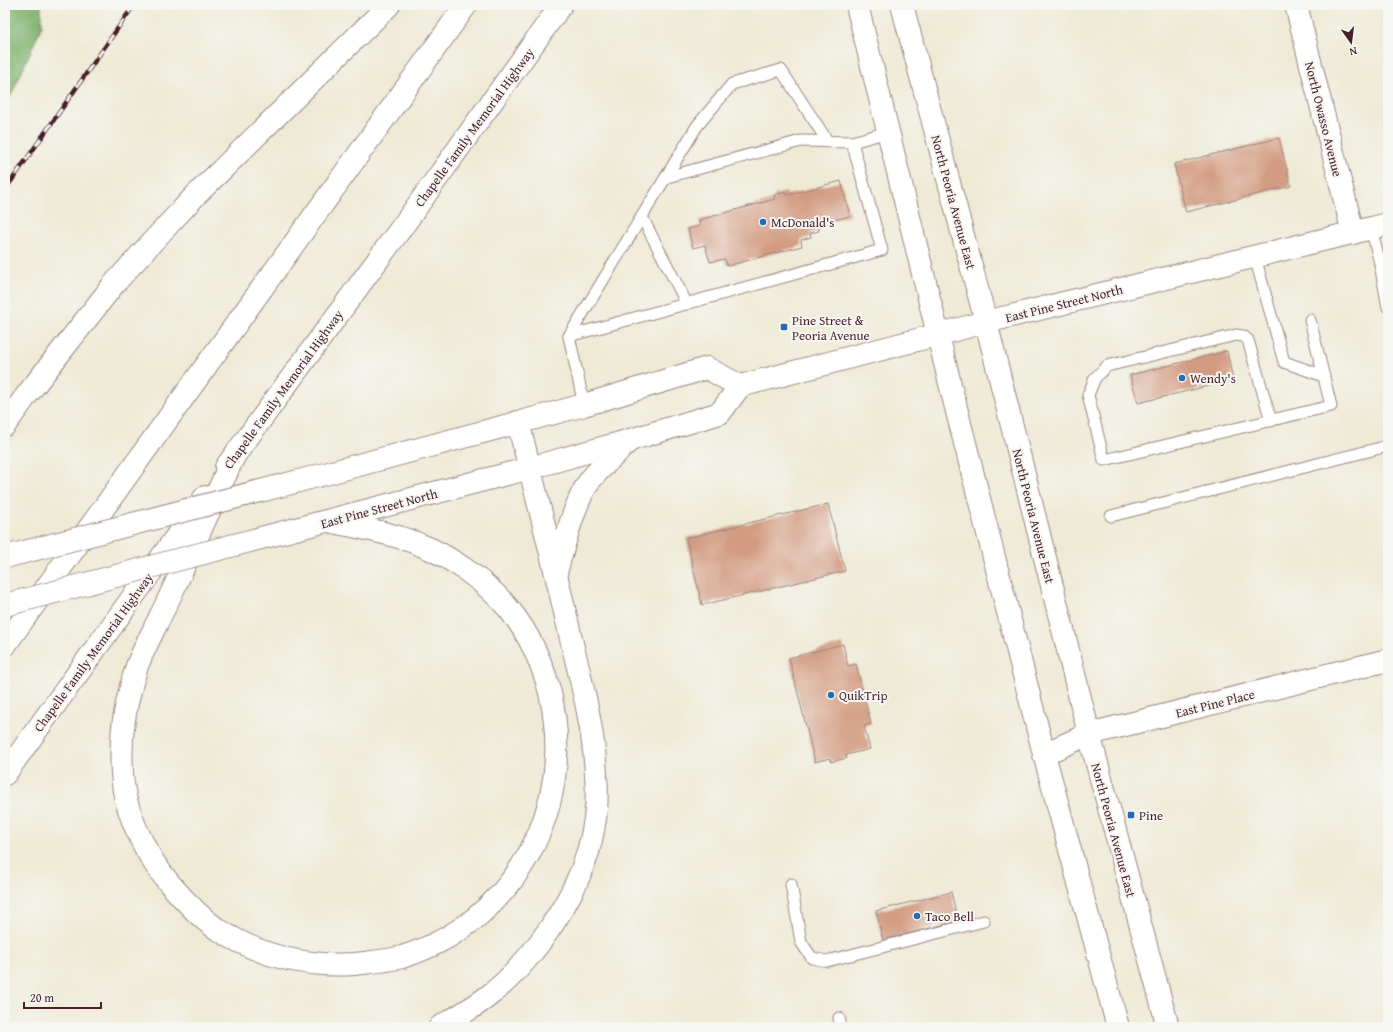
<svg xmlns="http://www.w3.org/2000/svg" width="1393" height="1032" font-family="'Gentium Book Plus',serif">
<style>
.forest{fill:#7eb06b;stroke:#64684b}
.building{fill:#d39c82}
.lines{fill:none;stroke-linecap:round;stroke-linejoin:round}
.lane-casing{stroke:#9c8480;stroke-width:13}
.street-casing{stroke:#9c8480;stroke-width:24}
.secondary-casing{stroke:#9c8480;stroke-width:24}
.highway-casing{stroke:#9c8480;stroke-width:24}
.lane{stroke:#fff;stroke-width:11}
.street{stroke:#fff;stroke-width:22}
.secondary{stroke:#fff;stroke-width:22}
.highway{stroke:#fff;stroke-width:22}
.rail-casing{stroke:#4a1f2b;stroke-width:4.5}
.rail{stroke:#f6f6f2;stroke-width:3;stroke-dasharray:9;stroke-linecap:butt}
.secondary-bridge-casing{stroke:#9c8480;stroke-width:24;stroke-linecap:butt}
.secondary-bridge{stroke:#fff;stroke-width:22}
.poi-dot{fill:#1f6fb2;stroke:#f6f6f2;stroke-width:1.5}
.labels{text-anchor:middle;stroke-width:4;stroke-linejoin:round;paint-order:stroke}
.street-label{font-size:13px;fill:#4a1f2b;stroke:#f6f6f2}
.poi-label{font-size:13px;fill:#4a1f2b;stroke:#f6f6f2;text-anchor:start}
</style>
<rect width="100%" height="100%" fill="#f6f6f2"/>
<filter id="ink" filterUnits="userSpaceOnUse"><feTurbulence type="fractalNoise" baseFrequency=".025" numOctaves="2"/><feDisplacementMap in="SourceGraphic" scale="8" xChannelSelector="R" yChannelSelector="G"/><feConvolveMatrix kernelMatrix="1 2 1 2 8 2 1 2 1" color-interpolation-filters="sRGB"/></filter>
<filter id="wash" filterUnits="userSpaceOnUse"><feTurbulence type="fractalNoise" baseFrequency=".012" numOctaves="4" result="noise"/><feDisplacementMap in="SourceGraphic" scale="16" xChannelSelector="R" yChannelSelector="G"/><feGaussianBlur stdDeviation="0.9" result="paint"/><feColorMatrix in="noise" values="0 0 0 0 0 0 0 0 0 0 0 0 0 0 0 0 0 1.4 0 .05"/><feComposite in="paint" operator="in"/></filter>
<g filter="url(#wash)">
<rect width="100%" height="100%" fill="#eeead5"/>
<path class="forest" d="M5,5H41L42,26L5,109Z"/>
<g id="blocks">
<g class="building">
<path d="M1279,138L1291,186L1186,212L1174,164Z"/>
<path d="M841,181L850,216L818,224L819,231L810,233L811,237L801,240L802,246L727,266L725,259L710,262L705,245L693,248L688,229L700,226L699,220L775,199L774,195L786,192L787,195Z"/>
<path d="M1227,351L1233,380L1138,403L1130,375Z"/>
<path d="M828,504L845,571L702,605L686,538Z"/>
<path d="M843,644L848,666L856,664L871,724L864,726L870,749L846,755L847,758L831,762L830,758L815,762L789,658Z"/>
<path d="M951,892L958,921L883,940L876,911Z"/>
</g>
</g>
</g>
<g filter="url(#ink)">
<use href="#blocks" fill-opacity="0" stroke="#9c8480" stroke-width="1"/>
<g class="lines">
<defs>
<g id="lane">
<path d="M667,177L801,141L852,142L888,132"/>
<path d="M642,217L687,304"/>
<path d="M1371,228L1379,259L1388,307"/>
<path d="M1255,257L1284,362L1324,376"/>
<path d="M569,336L882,250L852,142"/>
<path d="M584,405L569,336L697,126L732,84L781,70L828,142"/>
<path d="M1271,421L1248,340L1243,336L1236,335L1107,366L1095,378L1088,395L1104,460L1331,406L1310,320"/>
<path d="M1111,516L1388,446"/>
<path d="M791,884L801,942L812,958L827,961L984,921"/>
<path d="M839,1018L841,1027"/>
</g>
<g id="street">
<path d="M1296,5L1353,233"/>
<path d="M1044,754L1089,734L1388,660"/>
</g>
<g id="secondary">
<path d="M857,5L952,392L1044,754L1118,1027"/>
<path d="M902,5L986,322L1089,734L1168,1027"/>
<path d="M291,483L584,405L707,368L740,386"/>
<path d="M242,543L530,468L630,440L720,413L740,386L986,322L1388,224"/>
</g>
<g id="highway">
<path d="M5,425L26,396L114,284L153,241L193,198L389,5"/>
<path d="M234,456C213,502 193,547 172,592C161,616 147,641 137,666C130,687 123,717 122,739C121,759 121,781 126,800C136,835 154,868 179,894C191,907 204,921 219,930C261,957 306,967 355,964C371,962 387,961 402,957C515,922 577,807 550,693C543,664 528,632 509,609C487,583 452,557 421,545C392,533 360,528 329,521"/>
<path d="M226,467L410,216L561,5"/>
<path d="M556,572C564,546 575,499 591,479C603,465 617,453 630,440"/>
<path d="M5,645L466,5"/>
<path d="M5,774L205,497"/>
<path d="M440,1027C455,1018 471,1009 486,998C531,964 579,895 591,840C596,819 598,797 596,776C594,729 582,684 571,639C555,566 536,494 518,422"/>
</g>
</defs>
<use href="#lane" class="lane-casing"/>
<use href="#street" class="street-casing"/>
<use href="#secondary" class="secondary-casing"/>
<use href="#highway" class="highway-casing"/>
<use href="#lane" class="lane"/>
<use href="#street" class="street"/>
<use href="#secondary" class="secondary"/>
<use href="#highway" class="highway"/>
<defs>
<path id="rail" d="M5,190L134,5"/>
</defs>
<use href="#rail" class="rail-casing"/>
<use href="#rail" class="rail"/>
<defs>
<g id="secondary-bridge">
<path d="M5,557L291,483"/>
<path d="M5,605L242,543"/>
</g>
</defs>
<use href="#secondary-bridge" class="secondary-bridge-casing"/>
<use href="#secondary-bridge" class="secondary-bridge"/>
</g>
</g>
<g class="poi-dot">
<circle cx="763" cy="222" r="4"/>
<rect x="780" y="323" width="8" height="8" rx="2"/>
<circle cx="1182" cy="378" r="4"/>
<circle cx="831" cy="695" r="4"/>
<rect x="1127" y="811" width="8" height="8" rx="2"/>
<circle cx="917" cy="916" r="4"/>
</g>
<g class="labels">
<g class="street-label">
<text transform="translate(1324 119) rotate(76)" y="5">North Owasso Avenue</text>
<text transform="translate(474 127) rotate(-54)" y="5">Chapelle Family Memorial Highway</text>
<text transform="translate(954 202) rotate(75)" y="5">North Peoria Avenue East</text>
<text transform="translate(1064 303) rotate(-14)" y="5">East Pine Street North</text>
<text transform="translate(283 389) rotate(-54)" y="5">Chapelle Family Memorial Highway</text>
<text transform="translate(379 508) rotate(-15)" y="5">East Pine Street North</text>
<text transform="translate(1034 516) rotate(76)" y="5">North Peoria Avenue East</text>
<text transform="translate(93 652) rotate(-54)" y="5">Chapelle Family Memorial Highway</text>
<text transform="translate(1215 703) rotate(-14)" y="5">East Pine Place</text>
<text transform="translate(1114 830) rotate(75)" y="5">North Peoria Avenue East</text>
</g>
<g class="poi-label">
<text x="771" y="227">McDonald's</text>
<text x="792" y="325">Pine Street &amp;<tspan x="792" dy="15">Peoria Avenue</tspan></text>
<text x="1190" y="383">Wendy's</text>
<text x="839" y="700">QuikTrip</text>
<text x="1139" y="820">Pine</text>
<text x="925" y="921">Taco Bell</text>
</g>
</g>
<rect width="1393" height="1032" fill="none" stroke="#f6f6f2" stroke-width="20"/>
<g transform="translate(1351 42) rotate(166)" stroke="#f6f6f2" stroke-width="3" paint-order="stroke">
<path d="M0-3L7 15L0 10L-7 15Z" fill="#4a1f2b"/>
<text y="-6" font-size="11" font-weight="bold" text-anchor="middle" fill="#4a1f2b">N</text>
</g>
<path d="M24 1002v6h77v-6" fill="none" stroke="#4a1f2b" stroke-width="2"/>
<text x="30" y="1002" font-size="12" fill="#4a1f2b" stroke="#f6f6f2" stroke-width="3" paint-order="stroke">20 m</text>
</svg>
